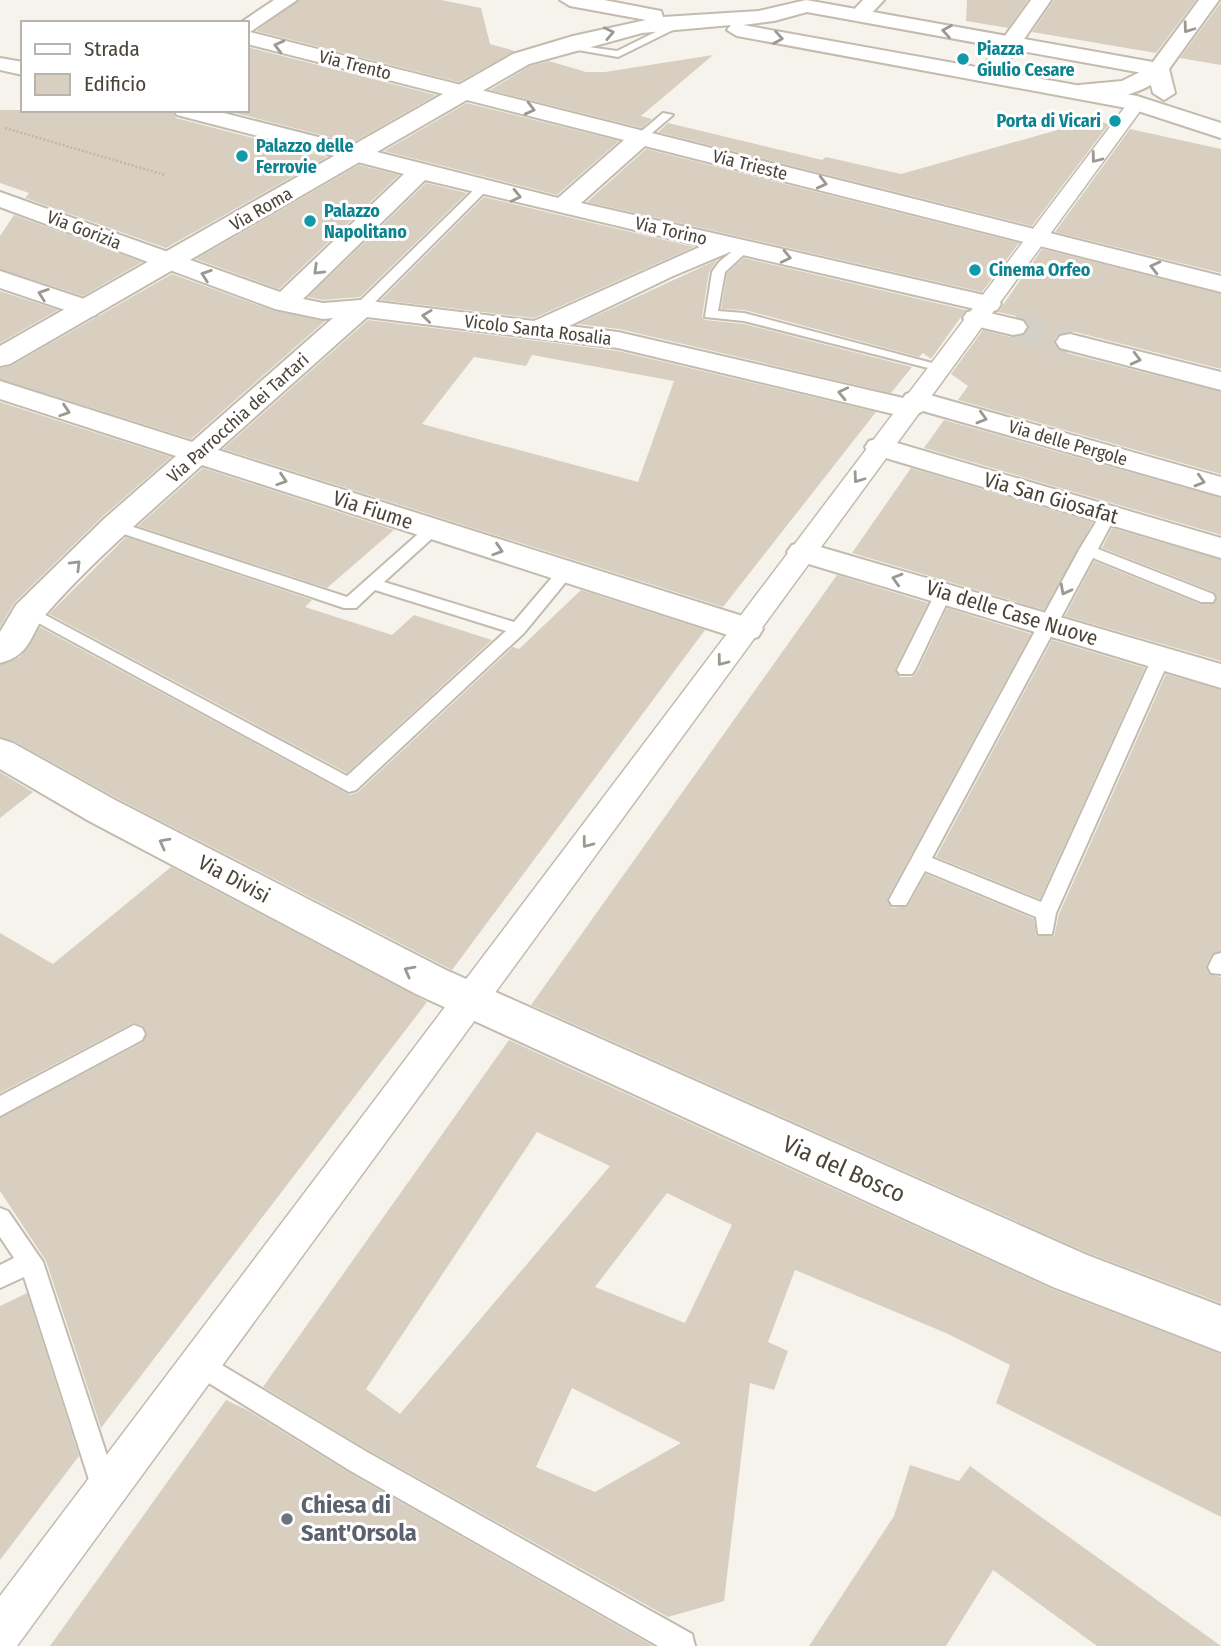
<svg xmlns="http://www.w3.org/2000/svg" width="1221" height="1646" font-family="'Fira Sans Condensed',sans-serif">
<style>
.building{fill:#d8cfc1;fill-rule:evenodd}
.lines{fill:none;stroke-linecap:round;stroke-linejoin:round}
.minor-tunnel{stroke:#d4d0c8;stroke-width:30;stroke-dasharray:30 15;stroke-linecap:butt}
.service-casing{stroke:#c2bbae;stroke-width:4}
.pedestrian-casing{stroke:#c2bbae;stroke-width:3}
.minor-casing{stroke:#c2bbae;stroke-width:4}
.tertiary-casing{stroke:#c2bbae;stroke-width:4}
.path{stroke:#c4b79f;stroke-width:2.5;stroke-dasharray:2 2;stroke-linecap:butt}
.service{fill:#fff;fill-rule:evenodd}
.pedestrian{fill:#fff;fill-rule:evenodd}
.minor{fill:#fff;fill-rule:evenodd}
.tertiary{fill:#fff;fill-rule:evenodd}
.oneway{stroke:#9c9892}
.culture-dot{fill:#0f9aa8;stroke:#fff;stroke-width:2.5}
.worship-dot{fill:#6b7280;stroke:#fff;stroke-width:2.5}
.labels{text-anchor:middle;stroke-width:6;stroke-linejoin:round;paint-order:stroke}
.far-culture-label{font-size:18px;font-weight:bold;fill:#0d838f;stroke:#fff;text-anchor:start}
.far-street-label{font-size:18px;fill:#4b4439;stroke:#fff}
.street-label{font-size:21px;fill:#4b4439;stroke:#fff}
.near-street-label{font-size:24px;fill:#4b4439;stroke:#fff}
.near-worship-label{font-size:24px;font-weight:bold;fill:#5b616d;stroke:#fff;text-anchor:start}
</style>
<rect width="100%" height="100%" fill="#f6f3ec"/>
<g class="building">
<path d="M299,0H441L481,8L490,44L515,51L459,82L256,31Z"/>
<path d="M967,0H1028L1008,28L966,21Z"/>
<path d="M1054,0H1196L1156,53L1032,32Z"/>
<path d="M1221,2V65L1180,58Z"/>
<path d="M247,47L436,95L352,143L224,110H247Z"/>
<path d="M713,55L641,116L652,119L642,128L490,90L530,66L549,61L586,72H605Z"/>
<path d="M467,103L619,141L557,195L384,151Z"/>
<path d="M0,110H172L176,118L327,157L166,248L25,198L29,193L0,183Z"/>
<path d="M1093,120L1109,124L1032,226L658,132L668,123L822,160L826,157L901,174Z"/>
<path d="M1130,129L1221,149V273L1055,232Z"/>
<path d="M646,149L1019,243L982,292L587,202Z"/>
<path d="M359,165L399,175L279,289L196,259Z"/>
<path d="M426,183L467,193L360,297L323,300L308,297Z"/>
<path d="M484,197L694,247L534,318L381,300Z"/>
<path d="M14,215L142,262L83,296L0,269V236Z"/>
<path d="M1042,249L1221,294V369L1071,331L1059,333L1054,341L1059,351L1221,392V474L958,400L968,386L951,374L983,330L1014,338L1024,336L1029,328L1024,318L998,312Z"/>
<path d="M744,258L966,310L931,359L923,353L919,357L745,310L721,309L727,273Z"/>
<path d="M717,260L709,272L702,317L705,320L744,324L912,367L891,393L619,329L578,324Z"/>
<path d="M172,274L274,311L325,321L191,439L0,379V368L11,366Z"/>
<path d="M0,291L58,310L0,343Z"/>
<path d="M368,320L618,351L876,412L723,607L223,449ZM532,355L674,381L638,482L422,424L474,357L526,366Z"/>
<path d="M0,402L171,457L102,517L14,603L0,627Z"/>
<path d="M944,420L1221,498V535L924,448Z"/>
<path d="M203,468L394,530L327,588L138,526Z"/>
<path d="M911,468L1093,522L1044,610L852,553Z"/>
<path d="M1112,528L1221,560V661L1065,616L1094,561L1200,604L1215,603L1217,597L1214,592L1102,548Z"/>
<path d="M126,537L312,600L305,607L392,635L414,615L492,640L347,773L49,614Z"/>
<path d="M837,575L928,603L895,669L900,677H912L917,672L947,608L1031,634L887,899L892,908L908,906L926,874L1034,919L1036,936H1054L1059,914L1166,674L1221,690V951L1212,954L1206,966L1209,974L1221,977V1303L1088,1253L531,1005Z"/>
<path d="M581,590L705,630L452,970L122,801L14,741L0,737V665L20,657L40,627L350,795L358,792L513,647L519,649Z"/>
<path d="M1052,640L1145,668L1040,899L936,857Z"/>
<path d="M0,772L33,792L0,818Z"/>
<path d="M171,867L427,1002L101,1428L46,1261L0,1191V1118L143,1042L147,1033L143,1026L133,1023L0,1093V933L53,964Z"/>
<path d="M509,1040L1052,1289L1221,1354V1517L996,1403L1010,1365L946,1333L795,1270L768,1342L788,1351L774,1390L750,1383L724,1601L668,1617L368,1450L263,1387ZM537,1132L610,1166L400,1414L366,1389ZM667,1193L732,1225L685,1323L595,1287ZM572,1388L681,1443L595,1492L536,1467Z"/>
<path d="M27,1293L79,1456L0,1560V1306Z"/>
<path d="M226,1400L247,1410L348,1472L653,1646H50Z"/>
<path d="M910,1465L959,1481L970,1466L1221,1646H1097L993,1570L946,1646H809L894,1516Z"/>
</g>
<g class="lines">
<path class="minor-tunnel" d="M1013,327L1070,342"/>
<defs>
<g id="service">
<path d="M682,19L691,21L618,57L555,46L560,43L617,51Z"/>
<path d="M663,113L673,115L645,139H637V135Z"/>
<path d="M479,185L489,188L366,311H356V305Z"/>
<path d="M740,245L751,248L725,272L718,311L744,313L947,367L940,371L744,321L705,317L712,272L719,262Z"/>
<path d="M1108,510L1116,515L1098,549L1213,594L1215,598L1213,602H1201L1093,558L932,858L1041,902L1152,658L1161,652L1167,654L1170,658L1056,913L1052,934H1038L1036,917L925,871L906,905H892L889,900L1079,550L1102,512Z"/>
<path d="M115,521L347,597L427,526H439V532L384,582L514,622L560,568L566,567L574,572L524,633L356,790L349,792L20,613L22,609H34L347,776L506,631L375,590L356,608H344L109,529V523Z"/>
<path d="M944,587L952,592L915,670L912,674H900L897,670L936,592Z"/>
<path d="M1221,953V974L1211,973L1208,967L1214,955Z"/>
<path d="M134,1025L142,1028L145,1034L142,1040L0,1116V1096Z"/>
<path d="M0,1208L8,1211L43,1262L118,1489L114,1498L105,1502L96,1498L92,1489L24,1277L0,1288V1265L14,1258L0,1237Z"/>
<path d="M200,1352L367,1452L692,1634L695,1646H658L349,1470L191,1372L187,1364L191,1356Z"/>
</g>
<path id="pedestrian" d="M1137,98L1143,99L1146,103L1143,107L17,1646H0V1596L1131,99Z"/>
<g id="minor">
<path d="M274,0H297L250,32L1221,276V292L645,146L581,203L988,296L997,298L1001,304L997,310L988,312L730,252L673,276L569,326L618,332L903,398L906,394L916,391L926,394L1221,477V496L923,411L910,418L618,348L367,317L218,450L758,621L763,629L758,637L746,640L734,637L202,465C149,513 93,560 46,614C30,633 32,655 0,663V632L16,605L104,519L176,456L0,399V381L192,442L333,318L323,319L275,309L0,207V192L280,292L404,174L177,115L174,110H212L558,198L624,140L247,44V23H240ZM425,180L702,246L534,321L361,300L323,303L303,299Z"/>
<path d="M863,0H884L866,19H852L849,15Z"/>
<path d="M1031,0H1051L995,81H979L976,76Z"/>
<path d="M0,58L23,62V75L0,70Z"/>
<path d="M1158,63L1166,64L1169,69C1151,95 1100,104 1071,97L1068,92L1079,85L1122,81Z"/>
<path d="M0,271L96,303L99,309L96,315L86,317L0,288Z"/>
<path d="M977,310L1023,321L1027,327L1023,333L1013,335L967,324L963,318L967,312Z"/>
<path d="M1070,334L1221,372V390L1060,348L1056,342L1060,336Z"/>
<path d="M880,438L1221,538V558L869,453L865,447L869,441Z"/>
<path d="M803,542L1221,664V688L792,559L787,552L792,545Z"/>
<path d="M0,739L13,743L117,801L446,970L1087,1255L1221,1306V1352L1053,1287L416,994L89,821L0,769Z"/>
</g>
<path id="tertiary" d="M560,0H604L661,11L663,17L759,11L806,0L1153,62L1199,0H1219L1169,69L1175,93L1164,100L1153,93L1148,74L807,12L774,21L743,25L1137,96L1221,123V138L1132,109L737,36L727,30L731,25L642,33L529,64L10,364L0,366V346L513,54L573,36L646,20L570,6Z"/>
</defs>
<use href="#service" class="service-casing"/>
<use href="#pedestrian" class="pedestrian-casing"/>
<use href="#minor" class="minor-casing"/>
<use href="#tertiary" class="tertiary-casing"/>
<path class="path" d="M5,128L165,175"/>
<use href="#service" class="service"/>
<use href="#pedestrian" class="pedestrian"/>
<use href="#minor" class="minor"/>
<use href="#tertiary" class="tertiary"/>
</g>
<defs><path id="oneway-chevron" d="M-2-3.5L2.5 0L-2 3.5" fill="none" stroke-width="1.6" stroke-linecap="round" stroke-linejoin="round" transform="scale(1.75)"/></defs>
<g class="oneway">
<use href="#oneway-chevron" transform="translate(1188 28) rotate(126)"/>
<use href="#oneway-chevron" transform="translate(947 31) rotate(-170)"/>
<use href="#oneway-chevron" transform="translate(609 33) rotate(-12)"/>
<use href="#oneway-chevron" transform="translate(778 38) rotate(10)"/>
<use href="#oneway-chevron" transform="translate(279 46) rotate(-166)"/>
<use href="#oneway-chevron" transform="translate(530 109) rotate(14)"/>
<use href="#oneway-chevron" transform="translate(1096 158) rotate(127)"/>
<use href="#oneway-chevron" transform="translate(822 183) rotate(14)"/>
<use href="#oneway-chevron" transform="translate(516 196) rotate(13)"/>
<use href="#oneway-chevron" transform="translate(786 257) rotate(13)"/>
<use href="#oneway-chevron" transform="translate(1155 267) rotate(-166)"/>
<use href="#oneway-chevron" transform="translate(318 270) rotate(136)"/>
<use href="#oneway-chevron" transform="translate(206 275) rotate(-161)"/>
<use href="#oneway-chevron" transform="translate(43 294) rotate(-161)"/>
<use href="#oneway-chevron" transform="translate(427 316) rotate(-173)"/>
<use href="#oneway-chevron" transform="translate(1136 359) rotate(14)"/>
<use href="#oneway-chevron" transform="translate(843 393) rotate(-167)"/>
<use href="#oneway-chevron" transform="translate(65 411) rotate(18)"/>
<use href="#oneway-chevron" transform="translate(982 418) rotate(16)"/>
<use href="#oneway-chevron" transform="translate(858 478) rotate(126)"/>
<use href="#oneway-chevron" transform="translate(282 480) rotate(18)"/>
<use href="#oneway-chevron" transform="translate(1200 481) rotate(16)"/>
<use href="#oneway-chevron" transform="translate(498 550) rotate(18)"/>
<use href="#oneway-chevron" transform="translate(76 565) rotate(-45)"/>
<use href="#oneway-chevron" transform="translate(897 579) rotate(-164)"/>
<use href="#oneway-chevron" transform="translate(1065 590) rotate(118)"/>
<use href="#oneway-chevron" transform="translate(722 661) rotate(127)"/>
<use href="#oneway-chevron" transform="translate(164 843) rotate(-152)"/>
<use href="#oneway-chevron" transform="translate(587 843) rotate(127)"/>
<use href="#oneway-chevron" transform="translate(409 971) rotate(-152)"/>
</g>
<g class="culture-dot">
<circle cx="963" cy="59" r="7"/>
<circle cx="1115" cy="121" r="7"/>
<circle cx="242" cy="156" r="7"/>
<circle cx="310" cy="221" r="7"/>
<circle cx="975" cy="270" r="7"/>
</g>
<circle class="worship-dot" cx="287" cy="1519" r="7"/>
<g class="labels">
<g class="far-culture-label">
<text x="977" y="55">Piazza<tspan x="977" dy="21">Giulio Cesare</tspan></text>
<text x="1101" y="127" text-anchor="end">Porta di Vicari</text>
<text x="256" y="152">Palazzo delle<tspan x="256" dy="21">Ferrovie</tspan></text>
<text x="324" y="217">Palazzo<tspan x="324" dy="21">Napolitano</tspan></text>
<text x="989" y="276">Cinema Orfeo</text>
</g>
<g class="far-street-label">
<text transform="translate(355 65) rotate(14)" y="6">Via Trento</text>
<text transform="translate(750 165) rotate(14)" y="6">Via Trieste</text>
<text transform="translate(261 209) rotate(-30)" y="6">Via Roma</text>
<text transform="translate(84 230) rotate(21)" y="6">Via Gorizia</text>
<text transform="translate(671 231) rotate(13)" y="6">Via Torino</text>
<text transform="translate(538 330) rotate(7)" y="6">Vicolo Santa Rosalia</text>
<text transform="translate(238 418) rotate(-42)" y="6">Via Parrocchia dei Tartari</text>
<text transform="translate(1068 443) rotate(16)" y="6">Via delle Pergole</text>
</g>
<g class="street-label">
<text transform="translate(1051 498) rotate(16)" y="7">Via San Giosafat</text>
<text transform="translate(373 510) rotate(18)" y="7">Via Fiume</text>
<text transform="translate(1012 613) rotate(17)" y="7">Via delle Case Nuove</text>
<text transform="translate(234 879) rotate(28)" y="7">Via Divisi</text>
</g>
<g class="near-street-label">
<text transform="translate(844 1169) rotate(24)" y="8">Via del Bosco</text>
</g>
<g class="near-worship-label">
<text x="301" y="1513">Chiesa di<tspan x="301" dy="28">Sant'Orsola</tspan></text>
</g>
</g>
<rect x="21" y="21" width="228" height="91" fill="#ffffff" stroke="#b7b4b0" stroke-width="2"/>
<rect x="35" y="44" width="35" height="10" fill="#ffffff" stroke="#b7b4b0" stroke-width="2"/>
<text x="84" y="56" font-size="21" fill="#4b4439">Strada</text>
<rect x="35" y="74" width="35" height="21" fill="#d8cfc1" stroke="#b7b4b0" stroke-width="2"/>
<text x="84" y="91" font-size="21" fill="#4b4439">Edificio</text>
</svg>
